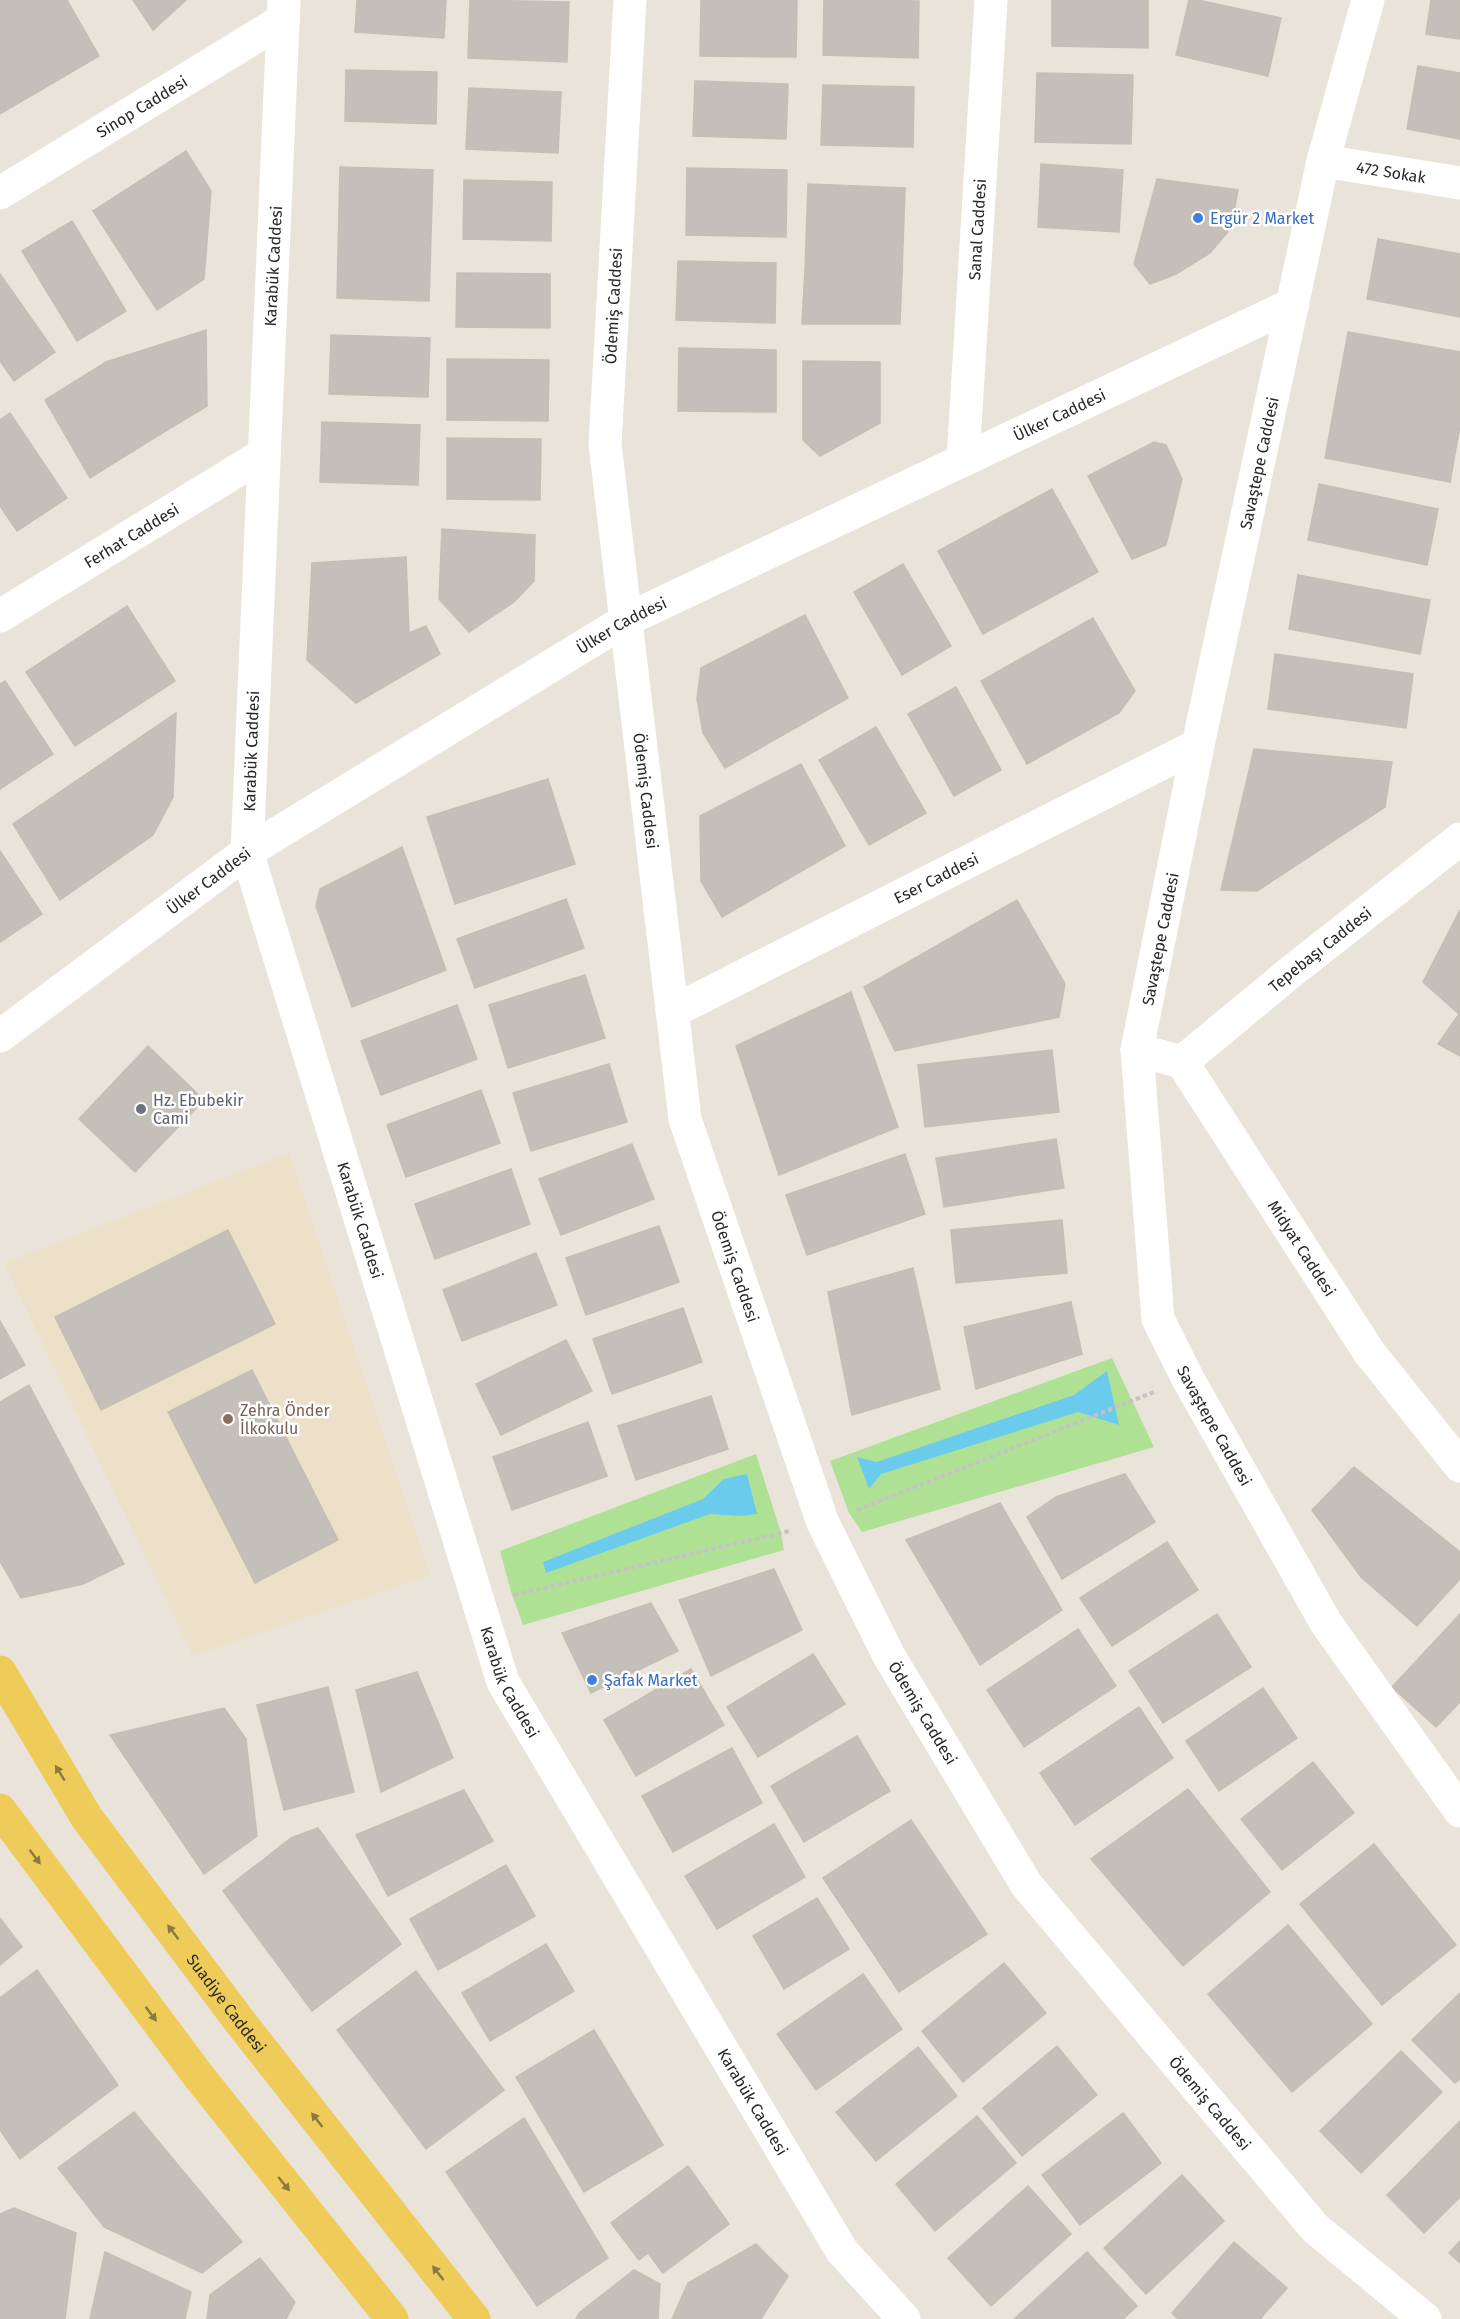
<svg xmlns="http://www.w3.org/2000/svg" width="1460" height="2319" font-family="'Fira Sans',sans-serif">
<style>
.education{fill:#ece0c8}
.green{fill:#afe195}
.water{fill:#6bcbed}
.building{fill:#c5bfb9;stroke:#c5beb3;stroke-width:1.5}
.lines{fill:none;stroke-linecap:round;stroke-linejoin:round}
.path{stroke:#c3c3c3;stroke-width:4;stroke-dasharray:4.5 3;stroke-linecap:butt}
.minor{stroke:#fff;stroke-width:33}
.major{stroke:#efcb59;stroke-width:33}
.oneway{fill:#8b7940}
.shop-dot{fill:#3f7fe0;stroke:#fff;stroke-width:2}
.worship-dot{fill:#6b7280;stroke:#fff;stroke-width:2}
.education-dot{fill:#8d6e63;stroke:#fff;stroke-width:2}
.labels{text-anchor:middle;stroke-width:5;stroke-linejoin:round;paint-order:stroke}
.street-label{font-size:16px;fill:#272727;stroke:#fff}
.shop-label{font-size:16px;fill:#366cbe;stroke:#fff;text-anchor:start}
.worship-label{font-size:16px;fill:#5b616d;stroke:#fff;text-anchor:start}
.education-label{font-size:16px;fill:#785e54;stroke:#fff;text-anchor:start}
</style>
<rect width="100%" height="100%" fill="#eae3d9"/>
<path class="education" d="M289,1153L430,1575L193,1656L4,1263Z"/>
<g class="green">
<path d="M1112,1358L1154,1447L862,1532L849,1513L830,1461Z"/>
<path d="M756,1454L781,1533L784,1550L523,1625L512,1595L500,1551Z"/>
</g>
<g class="water">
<path d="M1107,1371L1119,1425L1078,1412L881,1474L869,1489L857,1457L877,1462L1074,1395Z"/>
<path d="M747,1474L757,1514L740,1516L710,1514L546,1573L543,1562L703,1499L724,1479Z"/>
</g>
<g class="building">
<path d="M0,0H67L99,56L0,114Z"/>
<path d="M133,0H186L153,30Z"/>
<path d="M357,0H446L444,38L355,32Z"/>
<path d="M470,0L569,2L567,62L468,58Z"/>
<path d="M701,0H797L796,57L700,56Z"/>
<path d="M824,0L919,1L918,58L823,55Z"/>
<path d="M1052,0H1148V48L1052,46Z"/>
<path d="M1189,0H1198L1281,18L1268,76L1176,55Z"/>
<path d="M1431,0H1460V39L1426,34Z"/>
<path d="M1418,66L1460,73V139L1407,129Z"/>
<path d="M346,70L437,72L436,124L345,121Z"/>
<path d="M1037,73L1133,75L1131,144L1035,142Z"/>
<path d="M695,81L788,84L786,139L693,136Z"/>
<path d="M823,85L914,87L913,147L821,145Z"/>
<path d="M469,88L561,92L558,153L466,149Z"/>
<path d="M186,151L211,191L204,279L157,310L93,211Z"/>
<path d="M1041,164L1123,170L1119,232L1038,227Z"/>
<path d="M340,167L433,170L429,301L337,298Z"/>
<path d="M687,168L787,170L786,237L686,235Z"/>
<path d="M1157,179L1238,190L1231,228L1210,253L1176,274L1150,284L1134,264Z"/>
<path d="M464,180L552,182L551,241L463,239Z"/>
<path d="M808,184L905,188L902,274L805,270Z"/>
<path d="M72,221L126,311L77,341L22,251Z"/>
<path d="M1378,239L1460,254V317L1367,299Z"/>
<path d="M678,261L776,263L775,323L676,320Z"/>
<path d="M805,270L902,274L900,324H802Z"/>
<path d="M457,273L550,274V328L456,327Z"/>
<path d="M0,274L55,352L14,381L0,361Z"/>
<path d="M206,330L207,406L154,438L106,362Z"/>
<path d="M1348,332L1460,352V426L1450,482L1325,458Z"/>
<path d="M331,335L430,338L428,397L329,394Z"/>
<path d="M679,348L776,350V412L678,411Z"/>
<path d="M447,359L549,360L548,421L447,420Z"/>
<path d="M803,361L880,362V423L820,456L803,440Z"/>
<path d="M106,362L154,438L90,478L45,400Z"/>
<path d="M10,413L67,498L17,531L0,506V420Z"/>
<path d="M322,422L420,425L418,485L320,482Z"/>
<path d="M447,438L541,439L540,500L447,499Z"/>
<path d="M1154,442L1166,445L1182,479L1166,545L1132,559L1088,476Z"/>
<path d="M1319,484L1438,509L1427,565L1308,540Z"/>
<path d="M1052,489L1098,572L983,634L938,551Z"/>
<path d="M442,529L535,535L534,581L514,602L469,632L439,599Z"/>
<path d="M406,557L409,633L426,626L440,654L356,703L307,660L312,563Z"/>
<path d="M903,564L951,646L902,675L854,592Z"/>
<path d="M1298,575L1430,600L1420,654L1289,629Z"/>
<path d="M127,606L175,681L75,746L26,672Z"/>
<path d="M805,615L848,698L725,768L703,733L697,699L701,668Z"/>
<path d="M1093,618L1135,691L1119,713L1027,764L981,681Z"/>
<path d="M1275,654L1413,674L1406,728L1268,709Z"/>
<path d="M5,681L53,754L0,789V684Z"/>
<path d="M956,687L1001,770L954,796L908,714Z"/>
<path d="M176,713L173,797L153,835L60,900L13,824Z"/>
<path d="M876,727L926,813L869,845L819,760Z"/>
<path d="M1254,749L1392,762L1385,807L1257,891L1221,890Z"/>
<path d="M801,764L845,846L722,917L701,881L700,816Z"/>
<path d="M548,779L575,864L455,904L427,817Z"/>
<path d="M402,847L446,970L352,1007L316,906L320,889Z"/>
<path d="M0,851L42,914L0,942Z"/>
<path d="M566,899L584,948L475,988L457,939Z"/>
<path d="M1017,900L1065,984L1059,1017L895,1051L864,987Z"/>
<path d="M1460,910V1056L1438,1044L1459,1014L1423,982Z"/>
<path d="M585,975L605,1038L508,1068L489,1005Z"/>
<path d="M851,992L898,1127L779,1175L736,1046Z"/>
<path d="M457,1005L477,1059L381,1095L361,1041Z"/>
<path d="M148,1046L204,1100L135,1172L79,1119Z"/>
<path d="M1052,1050L1059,1112L925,1127L918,1065Z"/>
<path d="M609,1064L627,1122L531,1151L513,1093Z"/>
<path d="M481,1090L500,1143L406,1177L387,1125Z"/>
<path d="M1056,1139L1064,1188L944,1207L936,1158Z"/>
<path d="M632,1144L654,1199L561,1235L539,1179Z"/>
<path d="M905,1154L925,1214L807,1255L786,1195Z"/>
<path d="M511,1169L530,1224L435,1259L415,1204Z"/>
<path d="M1062,1220L1067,1273L956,1283L951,1230Z"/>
<path d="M659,1226L679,1282L586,1315L566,1258Z"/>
<path d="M228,1230L275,1324L101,1410L55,1317Z"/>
<path d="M536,1253L557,1305L462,1341L443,1290Z"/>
<path d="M913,1268L940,1389L852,1415L828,1292Z"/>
<path d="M1071,1302L1082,1354L976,1389L964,1327Z"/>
<path d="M683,1308L702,1362L612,1394L593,1339Z"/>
<path d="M0,1321L25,1365L0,1379Z"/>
<path d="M566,1340L592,1391L501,1435L476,1384Z"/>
<path d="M252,1370L338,1540L255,1583L168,1412Z"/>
<path d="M29,1385L124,1564L83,1584L21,1598L0,1561V1402Z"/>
<path d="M711,1396L728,1449L636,1480L618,1426Z"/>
<path d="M588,1422L607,1476L512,1510L493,1457Z"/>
<path d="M1354,1467L1460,1552V1579L1417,1626L1361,1577L1312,1510Z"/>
<path d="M1125,1474L1155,1522L1062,1579L1027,1517L1056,1497Z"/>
<path d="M1000,1503L1062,1610L980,1665L906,1540Z"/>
<path d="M1167,1542L1198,1590L1112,1646L1080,1598Z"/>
<path d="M774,1569L802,1630L711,1676L679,1600Z"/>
<path d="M651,1603L678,1651L591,1693L562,1633Z"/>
<path d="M1217,1614L1251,1667L1163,1723L1129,1671Z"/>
<path d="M1460,1614V1702L1436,1727L1392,1687Z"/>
<path d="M1078,1629L1116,1686L1024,1747L987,1690Z"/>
<path d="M813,1654L845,1704L758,1757L727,1707Z"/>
<path d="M691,1669L724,1725L636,1776L604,1720Z"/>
<path d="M417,1672L453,1758L381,1792L356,1690Z"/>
<path d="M328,1687L354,1792L284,1810L257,1705Z"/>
<path d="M1263,1688L1297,1738L1219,1791L1186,1741Z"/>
<path d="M1139,1707L1173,1758L1075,1825L1040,1773Z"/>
<path d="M224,1708L246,1739L257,1836L204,1874L110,1735Z"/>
<path d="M857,1736L890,1791L804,1842L771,1786Z"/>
<path d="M732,1748L762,1803L673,1852L642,1796Z"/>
<path d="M1313,1762L1354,1813L1282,1870L1241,1819Z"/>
<path d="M1188,1789L1270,1892L1183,1966L1091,1859Z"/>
<path d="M464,1790L493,1841L388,1896L356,1835Z"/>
<path d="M911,1820L987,1934L899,1992L823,1878Z"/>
<path d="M774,1824L805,1877L717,1929L685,1876Z"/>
<path d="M318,1828L401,1944L312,2011L223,1891L291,1838Z"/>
<path d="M1374,1844L1456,1945L1382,2005L1300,1904Z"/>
<path d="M506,1865L535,1916L438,1970L410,1919Z"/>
<path d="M817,1898L849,1949L784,1989L753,1936Z"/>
<path d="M0,1918L22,1947L0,1965Z"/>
<path d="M1288,1925L1372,2024L1292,2092L1208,1994Z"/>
<path d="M546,1944L574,1991L490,2041L462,1993Z"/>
<path d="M1004,1963L1046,2013L963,2082L922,2031Z"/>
<path d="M37,1970L118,2085L20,2159L0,2130V1998Z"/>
<path d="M416,1971L504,2090L426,2149L337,2030Z"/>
<path d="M863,1974L902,2029L816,2090L777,2034Z"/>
<path d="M1460,1993V2079L1455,2083L1412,2040Z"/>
<path d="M594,2030L663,2145L584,2192L516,2077Z"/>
<path d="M1057,2046L1097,2095L1022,2156L983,2108Z"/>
<path d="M918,2047L957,2096L876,2161L836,2112Z"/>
<path d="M1401,2051L1442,2092L1361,2173L1320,2131Z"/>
<path d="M134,2112L242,2242L202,2273L104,2227L58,2168Z"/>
<path d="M1123,2113L1161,2163L1080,2225L1042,2175Z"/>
<path d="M977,2116L1016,2163L935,2231L896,2184Z"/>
<path d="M524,2118L608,2258L537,2306L446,2172Z"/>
<path d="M1460,2121V2197L1424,2233L1387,2195Z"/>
<path d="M688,2166L729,2224L663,2273L648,2253L639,2260L611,2223Z"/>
<path d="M1182,2175L1224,2221L1146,2294L1104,2248Z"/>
<path d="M1028,2186L1071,2234L991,2306L948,2258Z"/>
<path d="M14,2208L76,2233L65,2319H0V2214Z"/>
<path d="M1460,2241V2263L1449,2253Z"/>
<path d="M1234,2242L1287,2288L1260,2319H1178L1172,2313Z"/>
<path d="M756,2244L788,2276L761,2319H672L688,2283Z"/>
<path d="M105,2252L191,2292L185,2319H90Z"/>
<path d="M1087,2252L1137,2306L1123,2319H1014Z"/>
<path d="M260,2258L295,2302L286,2319H207L210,2295Z"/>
<path d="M634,2270L660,2284L658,2319H576L579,2313Z"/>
</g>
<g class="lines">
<g class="path">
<path d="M857,1510L1154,1392"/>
<path d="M514,1595L790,1531"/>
</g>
<g class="minor">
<path id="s1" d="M284,0L247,852L503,1682L842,2251L904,2319"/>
<path id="s2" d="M630,0L605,444L685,1119L823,1523L889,1656L1026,1884L1315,2228L1425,2319"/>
<path id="s3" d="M1368,0L1323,161L1198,745L1137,1050L1158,1319L1188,1379L1326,1623L1460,1811"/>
<path id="s4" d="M1323,161L1460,183"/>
<path id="s5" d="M0,193L283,20"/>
<path id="s6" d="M963,460L991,0"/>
<path id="s7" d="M0,616L264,454"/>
<path id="s8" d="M672,1012L1198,745"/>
<path id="s9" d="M0,1036L247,852L626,620L1293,304"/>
<path id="s10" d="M1137,1050L1182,1062L1369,1352L1460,1466"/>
<path id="s11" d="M1182,1062L1292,971L1460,839"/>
</g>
<g class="major">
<path id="s12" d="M0,1672L87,1818L241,2023L474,2319"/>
<path d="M0,1810L197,2074L392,2319"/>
</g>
</g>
<defs><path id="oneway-solid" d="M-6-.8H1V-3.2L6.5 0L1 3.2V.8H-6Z" transform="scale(1.5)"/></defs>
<g class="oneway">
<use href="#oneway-solid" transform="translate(60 1773) rotate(-121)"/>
<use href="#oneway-solid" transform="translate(35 1857) rotate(53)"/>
<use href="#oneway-solid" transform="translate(173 1932) rotate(-127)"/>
<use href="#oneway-solid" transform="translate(151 2014) rotate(53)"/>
<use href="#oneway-solid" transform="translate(317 2120) rotate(-128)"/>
<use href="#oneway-solid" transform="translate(284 2184) rotate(51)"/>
<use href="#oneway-solid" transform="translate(438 2273) rotate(-128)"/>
</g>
<g class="shop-dot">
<circle cx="1198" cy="218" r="6"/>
<circle cx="592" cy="1680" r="6"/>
</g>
<circle class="worship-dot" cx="141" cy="1109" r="6"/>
<circle class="education-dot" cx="228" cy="1419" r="6"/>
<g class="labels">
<g class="street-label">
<text dy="6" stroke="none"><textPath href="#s5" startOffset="166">Sinop Caddesi</textPath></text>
<text dy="6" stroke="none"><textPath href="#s4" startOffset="69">472 Sokak</textPath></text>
<text dy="6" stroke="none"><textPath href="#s6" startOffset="231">Sanal Caddesi</textPath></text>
<text transform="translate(273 266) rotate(-87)" y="6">Karabük Caddesi</text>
<text transform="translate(613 306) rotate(-87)" y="6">Ödemiş Caddesi</text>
<text dy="6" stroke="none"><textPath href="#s9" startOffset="1232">Ülker Caddesi</textPath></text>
<text transform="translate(1259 463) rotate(-78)" y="6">Savaştepe Caddesi</text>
<text dy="6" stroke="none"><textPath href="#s7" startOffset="154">Ferhat Caddesi</textPath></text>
<text dy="6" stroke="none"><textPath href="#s9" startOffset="746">Ülker Caddesi</textPath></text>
<text transform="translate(251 751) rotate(-88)" y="6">Karabük Caddesi</text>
<text dy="6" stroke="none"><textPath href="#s2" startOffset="794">Ödemiş Caddesi</textPath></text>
<text dy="6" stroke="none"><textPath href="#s8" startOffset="296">Eser Caddesi</textPath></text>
<text dy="6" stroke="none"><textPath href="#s9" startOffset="260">Ülker Caddesi</textPath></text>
<text transform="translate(1160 939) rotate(-79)" y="6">Savaştepe Caddesi</text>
<text dy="6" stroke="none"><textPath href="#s11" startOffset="178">Tepebaşı Caddesi</textPath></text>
<text dy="6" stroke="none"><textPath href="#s1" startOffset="1238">Karabük Caddesi</textPath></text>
<text dy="6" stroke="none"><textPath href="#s10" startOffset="268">Midyat Caddesi</textPath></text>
<text dy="6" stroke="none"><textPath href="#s2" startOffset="1280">Ödemiş Caddesi</textPath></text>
<text dy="6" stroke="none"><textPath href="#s3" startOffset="1466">Savaştepe Caddesi</textPath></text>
<text dy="6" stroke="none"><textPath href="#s1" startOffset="1724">Karabük Caddesi</textPath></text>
<text dy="6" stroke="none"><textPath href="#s2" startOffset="1766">Ödemiş Caddesi</textPath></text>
<text dy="6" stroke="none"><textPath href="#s12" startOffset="402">Suadiye Caddesi</textPath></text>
<text dy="6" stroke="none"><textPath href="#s1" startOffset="2210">Karabük Caddesi</textPath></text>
<text dy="6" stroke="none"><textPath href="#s2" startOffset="2252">Ödemiş Caddesi</textPath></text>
</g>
<g class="shop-label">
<text x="1210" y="224">Ergür 2 Market</text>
<text x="604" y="1686">Şafak Market</text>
</g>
<g class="worship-label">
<text x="153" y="1106">Hz. Ebubekir<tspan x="153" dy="18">Cami</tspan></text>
</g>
<g class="education-label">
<text x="240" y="1416">Zehra Önder<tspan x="240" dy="18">İlkokulu</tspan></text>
</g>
</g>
</svg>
